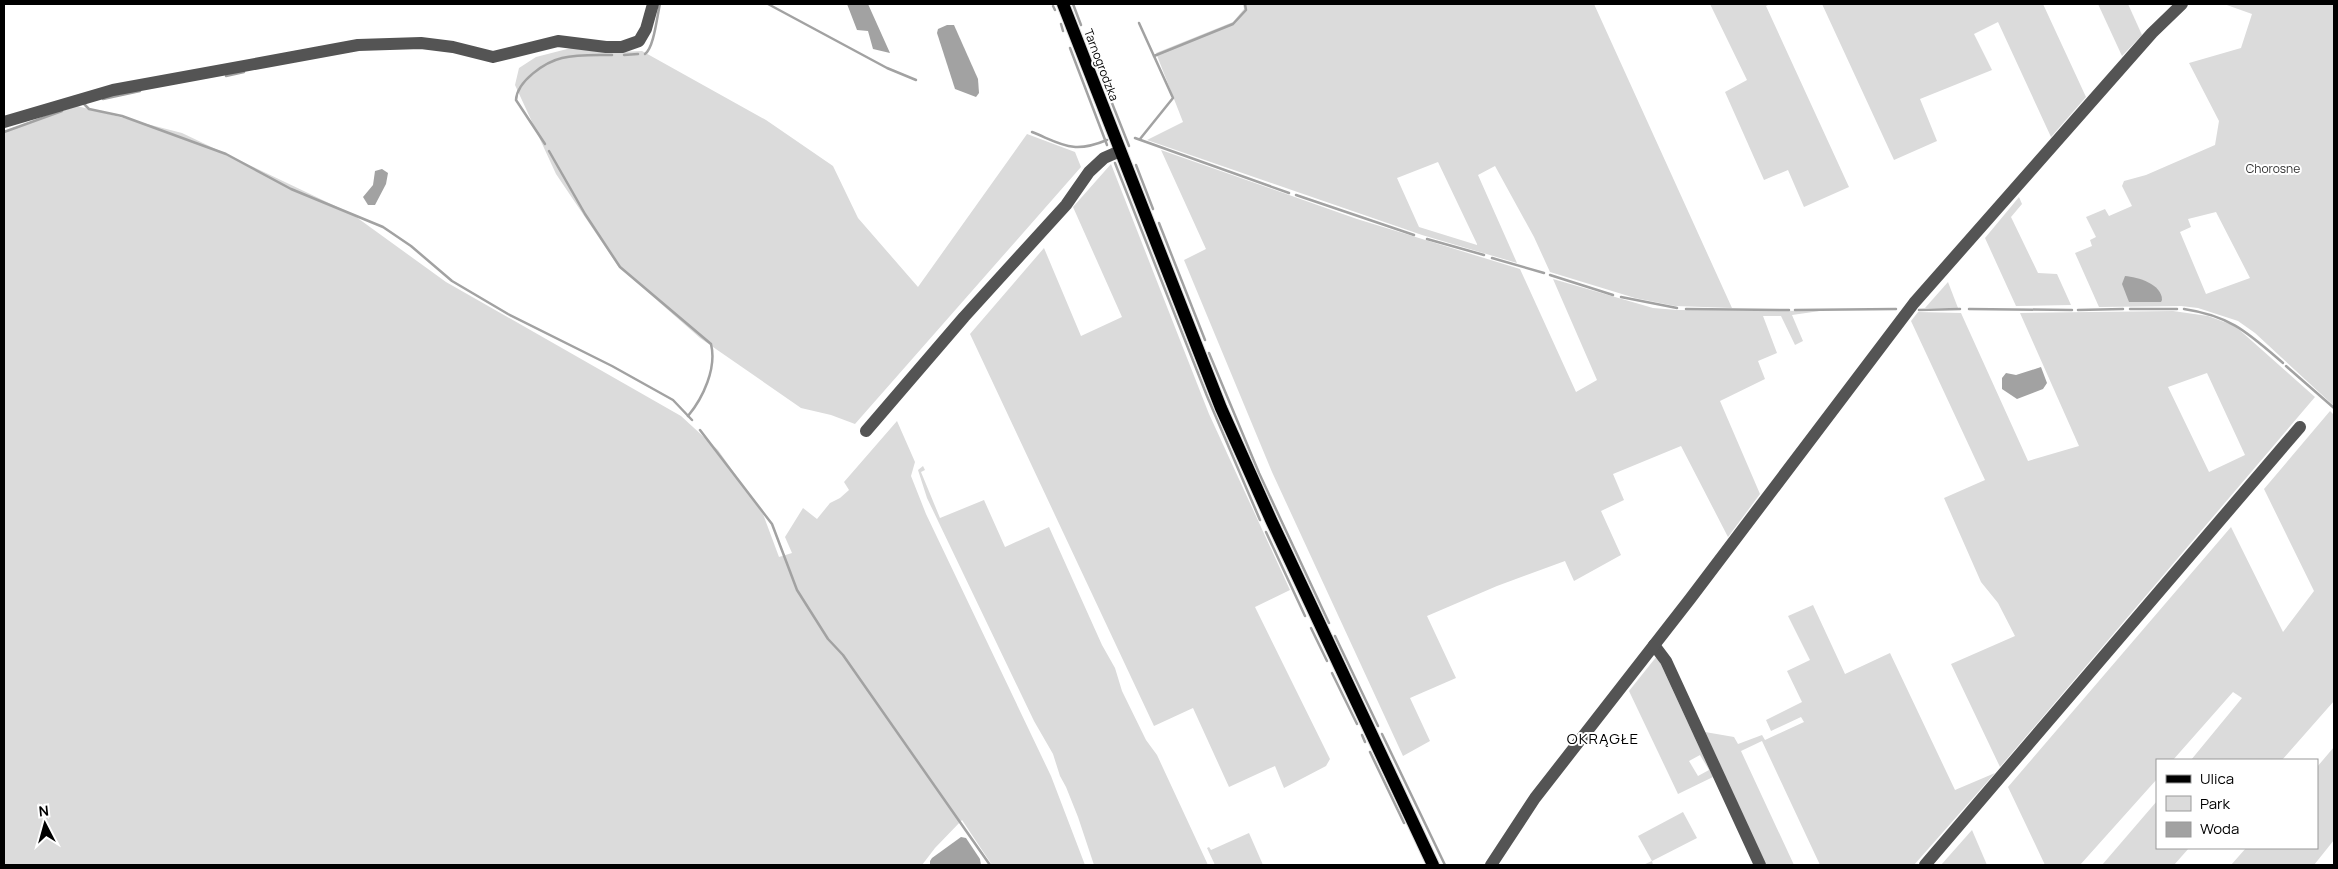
<svg xmlns="http://www.w3.org/2000/svg" width="2338" height="869" font-family="Manrope,sans-serif">
<style>
.green{fill:#dbdbdb;fill-rule:evenodd}
.water{fill:#a2a2a2}
.lines{fill:none;stroke-linecap:round;stroke-linejoin:round}
.stream{stroke:#a2a2a2;stroke-width:2.5}
.major-casing{stroke:#dbdbdb;stroke-width:14}
.minor{stroke:#545454;stroke-width:12}
.major{stroke:#000;stroke-width:12}
.labels{text-anchor:middle;stroke-width:4;stroke-linejoin:round;paint-order:stroke}
.street-label{font-size:12px;fill:#000;stroke:#fff}
.park-label{font-size:12px;fill:#323232;stroke:#fff}
.quarter-label{font-size:15px;letter-spacing:1px;fill:#000;stroke:#fff}
</style>
<rect width="100%" height="100%" fill="#fff"/>
<g class="green">
<path d="M1243,4H1594L1732,308L1675,306L1635,298L1550,272L1534,237L1495,166L1478,175L1517,263L1422,235L1147,140L1183,122L1156,53L1233,22L1244,9ZM1438,162L1477,244V245L1419,227L1397,178Z"/>
<path d="M1710,4H1770L1766,6L1849,187L1804,207L1788,170L1764,180L1725,92L1747,80Z"/>
<path d="M1822,4H2043L2086,97L2051,137L1998,22L1974,34L1992,70L1920,99L1937,141L1894,160Z"/>
<path d="M2098,4H2128L2142,35L2122,56Z"/>
<path d="M2224,4H2334V406L2255,333L2238,321L2198,308L2181,306L2099,307L2075,253L2092,246L2090,240L2096,237L2086,217L2105,209L2109,216L2132,206L2122,186L2124,181L2146,175L2215,145L2219,121L2189,63L2241,48L2252,14ZM2216,212L2250,278L2206,294L2180,232L2191,227L2188,219Z"/>
<path d="M571,48L619,52L642,51L766,120L833,166L858,218L918,287L1027,134L1075,152L1081,167L855,424L831,415L801,408L700,338L618,266L556,174L515,85L519,68L536,57Z"/>
<path d="M77,106L182,133L352,214L446,282L681,416L718,450L763,514L779,557L792,553L785,537L803,508L817,519L830,503L840,498L849,490L844,482L897,421L915,462L911,476L926,514L1051,776L1085,865H992L962,820L935,848L922,865H4V131Z"/>
<path d="M1161,150L1357,219L1520,269L1576,392L1597,380L1553,279L1653,308L1677,310L1820,311L1792,315L1803,341L1795,345L1781,316H1763L1777,353L1758,361L1765,379L1720,401L1760,494L1728,537L1681,446L1613,474L1624,500L1601,511L1621,555L1574,581L1565,561L1497,586L1427,616L1456,678L1410,698L1430,741L1403,756L1272,472L1184,260L1206,249Z"/>
<path d="M1111,164L1209,414L1290,590L1255,607L1330,759L1326,766L1284,788L1275,766L1229,787L1193,708L1154,726L970,334L1044,248L1081,336L1122,317L1073,207Z"/>
<path d="M2019,197L2022,204L2011,217L2038,273L2057,274L2071,305L2016,306L1985,238Z"/>
<path d="M1948,282L1958,308H1925Z"/>
<path d="M2173,311L2208,316L2235,326L2315,397L2000,767L1951,664L2015,636L1998,603L1981,582L1944,498L1985,480L1911,321L1918,312L1961,313L2028,461L2079,446L2020,313ZM2207,373L2245,455L2209,472L2168,387Z"/>
<path d="M2330,411L2334,415V701L2282,760H2191L2242,698L2233,692L2173,760H2157V779L2080,865H2045L2008,787L2231,527L2283,632L2314,591L2264,489Z"/>
<path d="M923,466L925,470L921,472L940,518L984,500L1005,547L1049,527L1102,645L1115,668L1122,691L1146,740L1157,755L1208,865H1094L1078,817L1066,787L1060,776L1053,754L1034,721L927,498L918,470Z"/>
<path d="M1813,605L1845,674L1890,653L1955,790L1995,773L1914,865H1820L1762,741L1741,751L1794,865H1766L1705,732L1734,737L1738,744L1762,735L1765,740L1804,722L1801,717L1771,731L1766,720L1802,702L1787,671L1810,660L1788,616Z"/>
<path d="M1657,656L1713,777L1678,794L1629,691ZM1700,755L1709,770L1698,776L1689,761Z"/>
<path d="M2334,747V840L2314,865H2231L2246,848H2317V767Z"/>
<path d="M2157,801V848H2189L2174,865H2102Z"/>
<path d="M1683,812L1697,838L1652,861L1653,865H1643L1652,861L1638,836Z"/>
<path d="M1972,830L1987,865H1941Z"/>
<path d="M1249,833L1263,865H1215L1207,848L1209,847L1211,850Z"/>
</g>
<g class="water">
<path d="M847,4H868L890,53L873,49L868,31L857,30Z"/>
<path d="M947,25H954L978,79L979,93L976,97L955,89L937,33L938,29Z"/>
<path d="M382,169L388,173L386,184L375,205H368L363,197L373,185L375,171Z"/>
<path d="M2125,276C2138,277 2162,284 2162,300L2161,302H2129L2122,284Z"/>
<path d="M2041,367L2047,383L2043,389L2017,399L2002,389V378L2006,373L2016,375Z"/>
<path d="M961,837L966,838L980,859L981,865H930V861L932,858Z"/>
</g>
<g class="lines">
<g class="stream">
<path d="M768,4L887,68L916,80"/>
<path d="M1073,4L1081,25"/>
<path d="M1053,6L1055,10"/>
<path d="M1139,23L1173,98L1140,139"/>
<path d="M1061,24L1063,31"/>
<path d="M1087,40L1129,146"/>
<path d="M1070,48L1107,145"/>
<path d="M645,54C654,48 657,16 660,4"/>
<path d="M624,55L638,54"/>
<path d="M1154,56L1233,24L1246,10L1245,4"/>
<path d="M226,76L244,72"/>
<path d="M103,99L140,91"/>
<path d="M84,104L89,109L122,116L226,154L291,189L383,227L411,246L452,281L508,314L612,366L673,400L692,420"/>
<path d="M4,132L62,111"/>
<path d="M1032,132C1064,145 1073,154 1107,140"/>
<path d="M1135,138L1289,193"/>
<path d="M545,144L516,100C517,81 545,62 562,58C578,54 596,55 612,55"/>
<path d="M549,151L585,214L620,267L711,344C717,368 703,398 688,416"/>
<path d="M1115,163L1207,396L1260,520"/>
<path d="M1136,165L1153,209"/>
<path d="M1296,195L1414,235"/>
<path d="M1159,223L1205,340"/>
<path d="M1427,239L1484,255"/>
<path d="M1492,258L1544,273"/>
<path d="M1550,275L1613,295"/>
<path d="M1621,297L1677,308"/>
<path d="M1686,309L1789,310"/>
<path d="M1969,309L2072,310"/>
<path d="M2130,309H2177"/>
<path d="M2184,309C2231,316 2248,333 2283,363"/>
<path d="M1795,310L1896,309"/>
<path d="M1919,310L1960,309"/>
<path d="M2078,310L2123,309"/>
<path d="M1209,353L1259,473L1329,623"/>
<path d="M2286,366L2334,408"/>
<path d="M700,430L772,524L797,590L828,639L843,655L990,865"/>
<path d="M1266,532L1305,616"/>
<path d="M1311,628L1327,661"/>
<path d="M1335,636L1378,726"/>
<path d="M1332,673L1357,724"/>
<path d="M1382,734L1445,865"/>
<path d="M1362,735L1365,742"/>
<path d="M1370,752L1404,823"/>
</g>
<defs>
<path id="major" d="M1063,4L1221,408L1272,522L1433,865"/>
</defs>
<use href="#major" class="major-casing"/>
<g class="minor">
<path d="M4,122L113,90L358,45L421,43L453,47L493,57L558,41L606,47H622L639,41L646,29L653,4"/>
<path d="M866,431L964,317L1066,205L1089,172L1104,158L1120,151"/>
<path d="M1654,645L1666,661L1760,865"/>
<path d="M1491,865L1535,798L1690,599L1914,303L2152,33L2182,4"/>
<path d="M1925,865L2300,427"/>
</g>
<use href="#major" class="major"/>
</g>
<g class="labels">
<g class="street-label">
<text transform="translate(1101 65) rotate(69)" y="4">Tarnogrodzka</text>
</g>
<g class="park-label">
<text x="2273" y="173">Chorosne</text>
</g>
<g class="quarter-label">
<text x="1603" y="744">OKRĄGŁE</text>
</g>
</g>
<rect width="2338" height="869" fill="none" stroke="#000000" stroke-width="10"/>
<rect x="2156" y="759" width="162" height="90" fill="#ffffff" stroke="#999999"/>
<rect x="2166" y="775" width="25" height="8" fill="#000000" stroke="#999999"/>
<text x="2200" y="784" font-size="15" fill="#000000">Ulica</text>
<rect x="2166" y="796" width="25" height="15" fill="#dbdbdb" stroke="#999999"/>
<text x="2200" y="809" font-size="15" fill="#000000">Park</text>
<rect x="2166" y="822" width="25" height="15" fill="#a2a2a2" stroke="#999999"/>
<text x="2200" y="834" font-size="15" fill="#000000">Woda</text>
<g transform="translate(45 824) rotate(354)" stroke="#ffffff" stroke-width="4" paint-order="stroke">
<path d="M0-4L9 19L0 12L-9 19Z" fill="#000000"/>
<text y="-8" font-size="14" font-weight="bold" text-anchor="middle" fill="#000000">N</text>
</g>
</svg>
